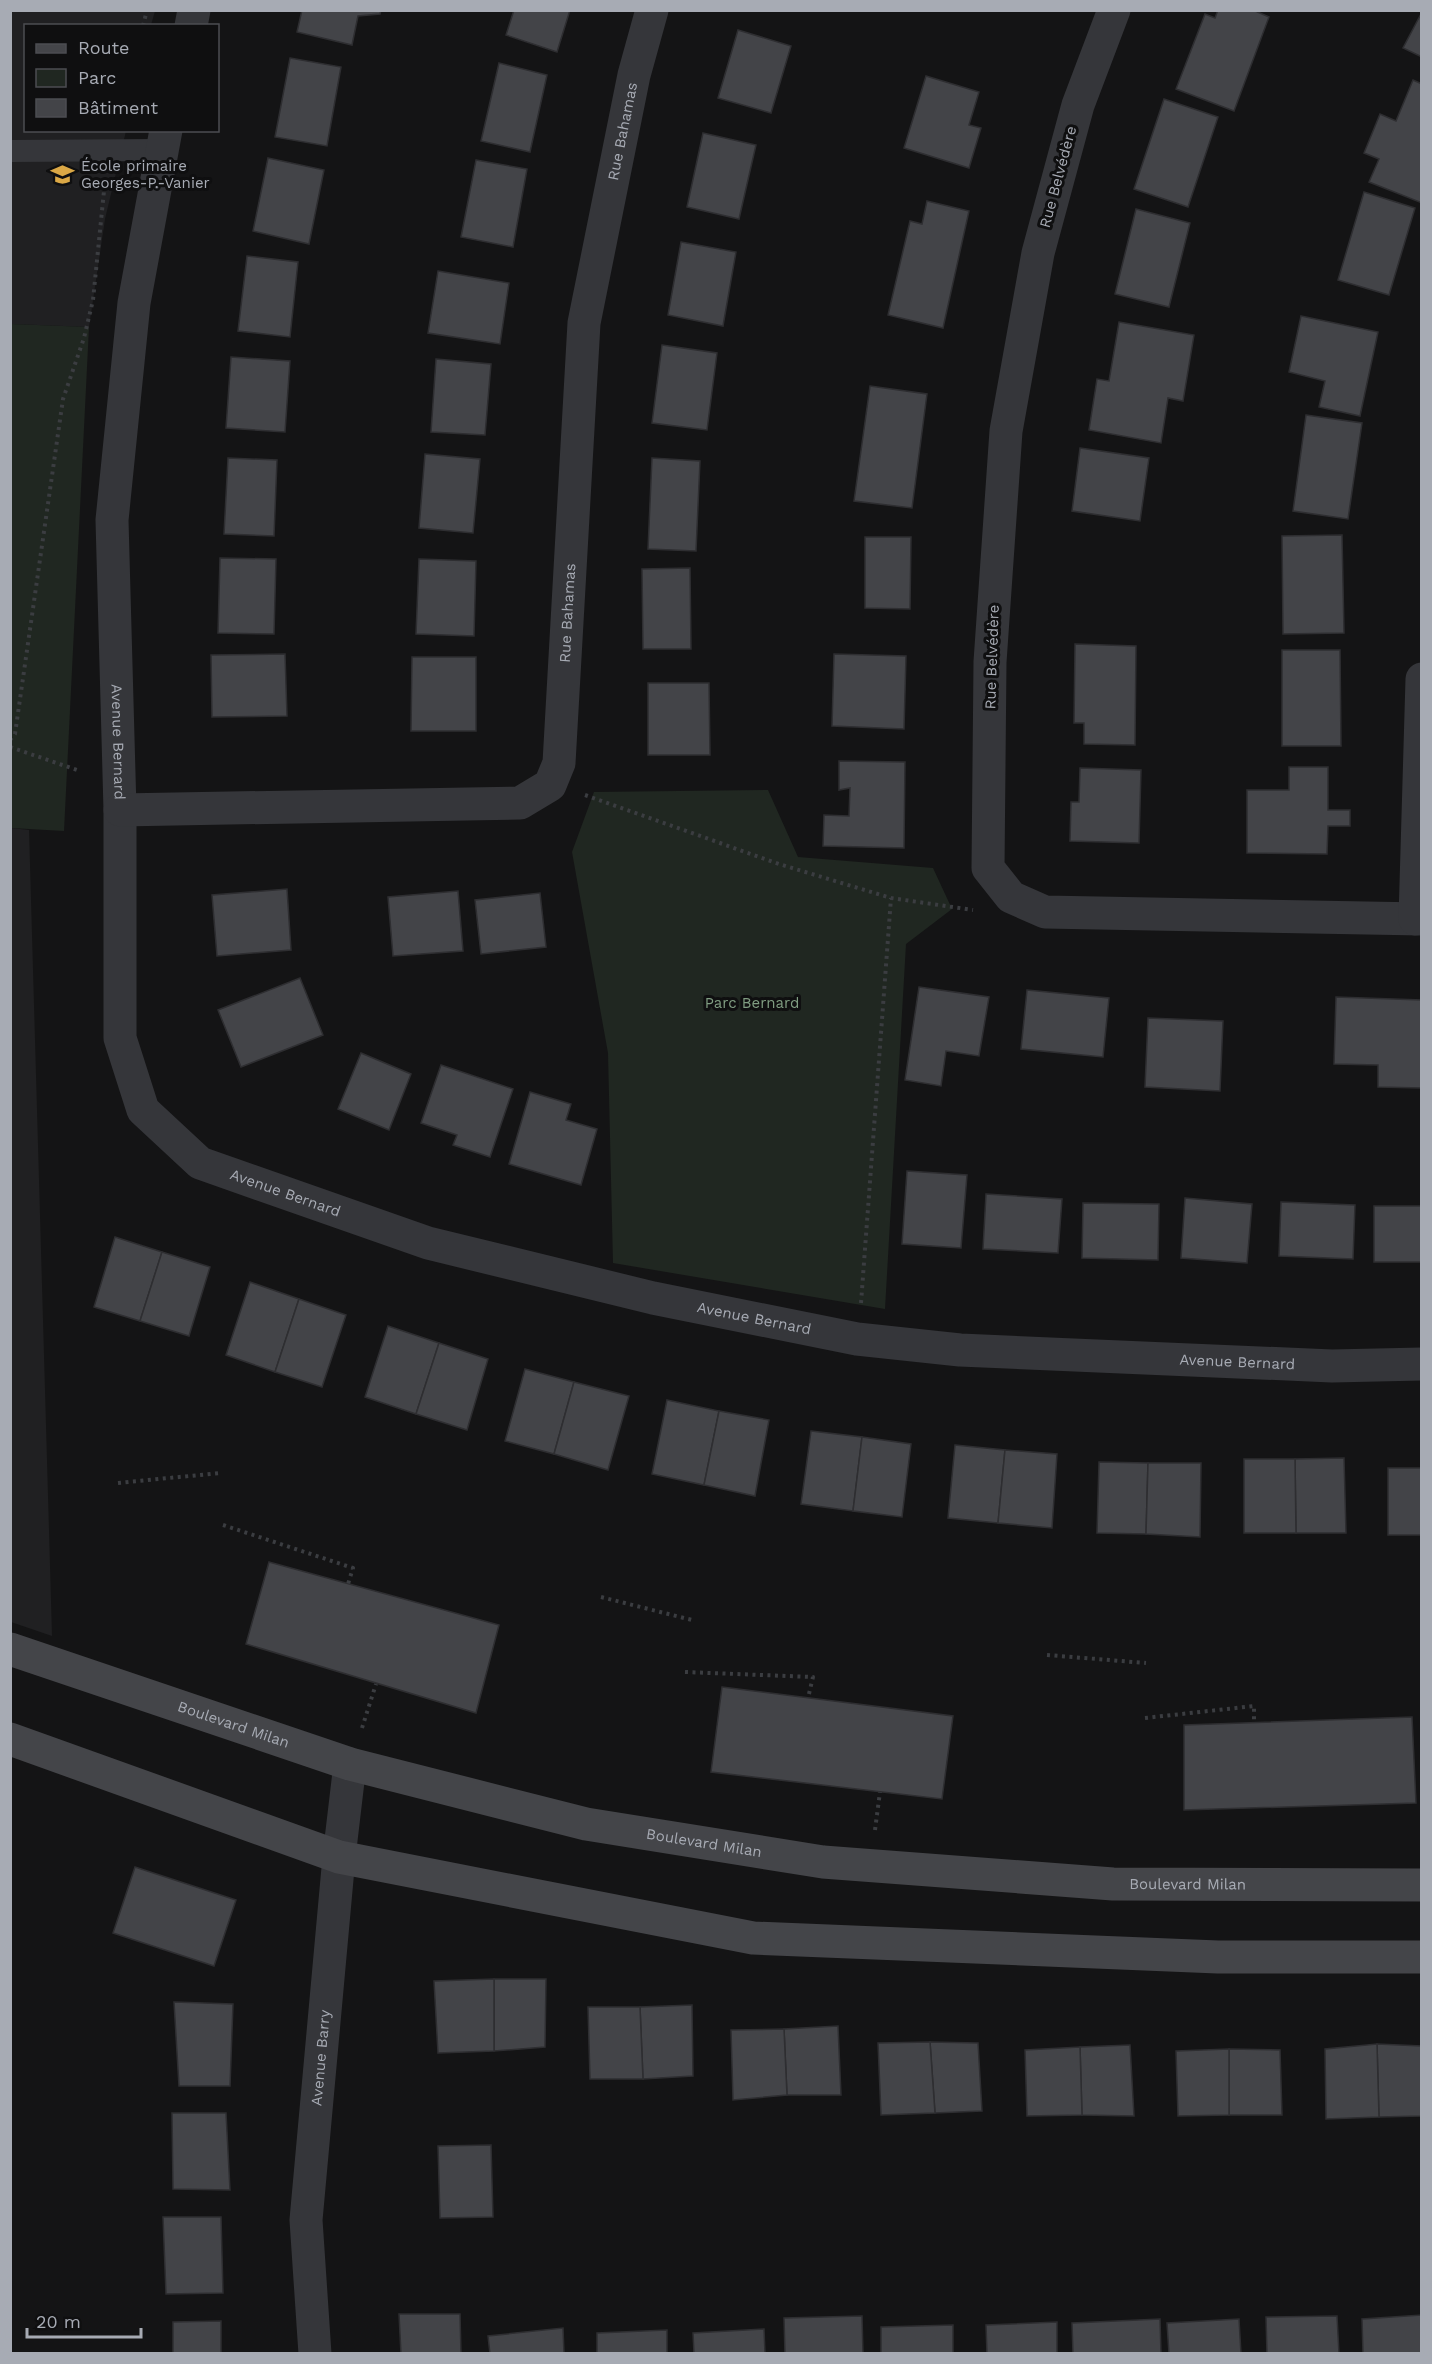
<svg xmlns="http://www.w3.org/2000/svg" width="1432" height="2364" font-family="'Work Sans',sans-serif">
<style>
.built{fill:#202022}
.green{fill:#202721}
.building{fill:#434448;stroke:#2e2e31;stroke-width:1.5}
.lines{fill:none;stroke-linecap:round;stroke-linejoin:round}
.path{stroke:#3b3d41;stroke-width:4;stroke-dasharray:3 4.5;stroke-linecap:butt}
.service{stroke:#35363a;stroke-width:22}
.minor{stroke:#35363a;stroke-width:33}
.secondary{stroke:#444549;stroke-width:33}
.labels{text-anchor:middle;stroke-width:6;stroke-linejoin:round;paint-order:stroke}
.street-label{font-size:15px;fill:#a7abb4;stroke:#0f0f10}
.poi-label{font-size:15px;fill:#a7abb4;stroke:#0f0f10;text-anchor:start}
.park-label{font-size:15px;fill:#809d82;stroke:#0f0f10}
</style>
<rect width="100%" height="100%" fill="#141415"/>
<g class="built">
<path d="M11,11H155L151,25L26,26V130L126,131L105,219L89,327L11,324Z"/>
<path d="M11,828L29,830L52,1636L11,1622Z"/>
</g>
<g class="green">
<path d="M11,324L89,327L64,831L11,828Z"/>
<path d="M768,790L798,857L933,868L952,909L906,944L885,1309L613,1263L608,1053L572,852L594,792Z"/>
</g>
<g class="building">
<path d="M302,10H381L380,14L358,16L352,45L297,32Z"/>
<path d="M514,10H570L557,52L506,35Z"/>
<path d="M1218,10H1253L1269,17L1234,111L1176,89L1205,14L1215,18Z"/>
<path d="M1422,12V57L1403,48Z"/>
<path d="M738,30L791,46L771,113L718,98Z"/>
<path d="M290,58L341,67L327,146L275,137Z"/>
<path d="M499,63L547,75L530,152L481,141Z"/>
<path d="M926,76L979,92L969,125L981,128L969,168L904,148Z"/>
<path d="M1413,80L1422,84V203L1369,182L1379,159L1364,153L1380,114L1396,121Z"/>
<path d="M1164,99L1218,117L1188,207L1134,189Z"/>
<path d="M703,133L756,145L739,219L687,207Z"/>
<path d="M268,158L324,170L309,244L253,231Z"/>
<path d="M476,160L527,169L513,247L461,237Z"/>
<path d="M1364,192L1415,208L1389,295L1338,280Z"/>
<path d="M927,201L969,211L943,328L888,315L910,221L922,224Z"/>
<path d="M1136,209L1190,223L1169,307L1115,294Z"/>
<path d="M681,242L736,252L723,326L668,315Z"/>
<path d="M247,256L298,262L290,337L238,331Z"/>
<path d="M438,271L509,283L500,344L428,333Z"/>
<path d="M1301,316L1378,332L1360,416L1319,407L1325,381L1289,372Z"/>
<path d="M1119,322L1194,335L1183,401L1168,398L1161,443L1089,430L1097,379L1109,381Z"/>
<path d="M662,345L717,353L707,430L652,423Z"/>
<path d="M231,357L290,361L285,432L226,428Z"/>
<path d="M436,359L491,364L485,435L431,432Z"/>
<path d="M870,386L927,394L912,508L854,501Z"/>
<path d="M1306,415L1362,423L1348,519L1293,511Z"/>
<path d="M1080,448L1149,458L1140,521L1072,511Z"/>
<path d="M425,454L480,459L473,533L419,528Z"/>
<path d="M228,458L277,460L274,536L224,534Z"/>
<path d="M652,458L700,461L696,551L648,549Z"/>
<path d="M1342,535L1344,633L1283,634L1282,536Z"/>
<path d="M865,537H911L910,609L865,608Z"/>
<path d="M220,558L276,559L274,634L218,633Z"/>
<path d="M419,559L476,561L474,636L416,634Z"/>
<path d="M690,568L691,649H643L642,569Z"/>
<path d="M1075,644L1136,646L1135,745L1084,744V723H1074Z"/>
<path d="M1282,650H1340L1341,746H1282Z"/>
<path d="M285,654L287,716L212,717L211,655Z"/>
<path d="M834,654L906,656L904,729L832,726Z"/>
<path d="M412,657H476V731H411Z"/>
<path d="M648,683H709L710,755H648Z"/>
<path d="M839,761L905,762L904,848L823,846L824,815L849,816L850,788L839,790Z"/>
<path d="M1289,767H1328V810H1350V826H1328L1327,854L1247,853V790H1289Z"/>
<path d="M1080,768L1141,770L1139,843L1070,841L1071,802H1079Z"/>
<path d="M287,889L291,950L217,956L212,895Z"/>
<path d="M458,891L463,951L393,956L388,897Z"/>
<path d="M540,893L546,947L481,954L475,900Z"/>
<path d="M300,978L323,1035L241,1067L218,1010Z"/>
<path d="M919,987L989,997L979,1056L946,1051L941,1086L905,1080Z"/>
<path d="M1027,990L1109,998L1103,1057L1021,1049Z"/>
<path d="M1336,997L1422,1000V1088L1378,1087V1065L1334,1064Z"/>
<path d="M1148,1018L1223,1021L1220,1091L1145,1087Z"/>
<path d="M361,1053L411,1074L389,1130L338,1109Z"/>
<path d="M441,1065L513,1089L490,1157L453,1145L457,1135L421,1123Z"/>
<path d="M530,1092L571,1104L566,1120L597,1129L581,1185L509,1164Z"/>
<path d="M907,1171L967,1175L961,1248L902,1244Z"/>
<path d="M986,1194L1062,1199L1058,1253L983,1249Z"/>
<path d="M1185,1198L1252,1204L1247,1263L1181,1258Z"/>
<path d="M1281,1202L1355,1205L1353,1259L1279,1256Z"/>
<path d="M1083,1203L1159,1204L1158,1260L1082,1258Z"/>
<rect x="1374" y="1206" width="48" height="56"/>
<path d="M115,1237L162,1252L140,1321L94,1307Z"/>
<path d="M162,1252L210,1267L189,1336L140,1321Z"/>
<path d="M250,1282L299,1299L275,1372L226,1355Z"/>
<path d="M299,1299L346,1315L322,1387L275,1372Z"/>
<path d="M388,1326L439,1343L416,1414L365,1397Z"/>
<path d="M439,1343L488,1359L467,1430L416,1414Z"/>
<path d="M525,1369L574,1382L554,1454L505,1441Z"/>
<path d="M574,1382L629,1396L608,1470L554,1454Z"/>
<path d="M667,1400L719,1411L704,1485L652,1474Z"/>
<path d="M719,1411L769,1420L755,1496L704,1485Z"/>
<path d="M811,1431L862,1437L853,1511L801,1504Z"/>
<path d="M862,1437L911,1444L902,1517L853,1511Z"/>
<path d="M955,1445L1005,1450L998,1523L948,1518Z"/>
<path d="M1005,1450L1057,1454L1052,1528L998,1523Z"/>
<path d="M1344,1458L1346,1533H1296L1295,1459Z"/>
<path d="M1244,1459H1295L1296,1533H1244Z"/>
<path d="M1099,1462L1148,1463L1146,1534L1097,1533Z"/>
<path d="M1148,1463H1201L1200,1537L1146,1534Z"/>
<rect x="1388" y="1468" width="34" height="67"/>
<path d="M269,1562L499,1625L476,1713L246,1644Z"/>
<path d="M722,1687L953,1716L942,1799L711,1772Z"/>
<path d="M1412,1717L1416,1803L1184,1810V1725Z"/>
<path d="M135,1867L236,1900L214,1966L113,1933Z"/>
<path d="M494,1979H546L545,2047L494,2051Z"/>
<path d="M494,1979V2051L438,2053L434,1981Z"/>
<path d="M174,2002L233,2004L230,2086H179Z"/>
<path d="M692,2005L693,2076L643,2079L640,2007Z"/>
<path d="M588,2007H640L643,2079H590Z"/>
<path d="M838,2026L841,2095H787L784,2029Z"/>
<path d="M784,2029L787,2095L733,2100L731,2030Z"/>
<path d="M930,2042L978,2043L982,2111L935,2113Z"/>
<path d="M930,2042L935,2113L881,2115L878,2043Z"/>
<path d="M1377,2044L1422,2046V2116L1379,2117Z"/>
<path d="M1377,2044L1379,2117L1326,2119L1325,2049Z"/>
<path d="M1130,2045L1134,2116L1082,2115L1080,2047Z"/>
<path d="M1080,2047L1082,2115L1027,2116L1025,2050Z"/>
<path d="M1229,2049L1280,2050L1282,2115H1229Z"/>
<path d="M1229,2049V2115L1178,2116L1176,2051Z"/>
<path d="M172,2113H226L230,2190L173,2189Z"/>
<path d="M491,2145L493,2217L440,2218L438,2146Z"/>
<path d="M163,2217H221L223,2293L166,2294Z"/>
<path d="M399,2314H460L461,2354H401Z"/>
<path d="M1422,2315V2354H1363L1362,2319Z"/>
<path d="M862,2316L863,2354H785L784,2318Z"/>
<path d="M1337,2316L1339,2354H1267L1266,2317Z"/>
<path d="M1160,2319L1161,2354H1073L1072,2323Z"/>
<path d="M1239,2319L1241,2354H1169L1167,2323Z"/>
<path d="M221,2321V2354H173V2322Z"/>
<path d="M1057,2322V2354H987L986,2325Z"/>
<path d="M953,2325V2354H881V2327Z"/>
<path d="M563,2328L564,2354H490L488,2336Z"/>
<path d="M764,2329L765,2354H694L693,2333Z"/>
<path d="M667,2330V2354H597V2333Z"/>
</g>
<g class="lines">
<g class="path">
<path d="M143,26L147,10"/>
<path d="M10,740L15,734L63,399L84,338L93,300L105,181"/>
<path d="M10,747L80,771"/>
<path d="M585,795L779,864L891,898L973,910"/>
<path d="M861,1303L891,898"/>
<path d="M118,1483L220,1473"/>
<path d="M223,1525L353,1568L348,1584"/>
<path d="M601,1597L692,1620"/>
<path d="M1047,1655L1146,1663"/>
<path d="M685,1672L813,1677L808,1698"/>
<path d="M1145,1718L1254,1706V1723"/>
<path d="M362,1728L376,1684"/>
<path d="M875,1830L880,1792"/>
</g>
<path class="service" d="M10,151L161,150"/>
<g class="minor">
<path d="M1114,10L1078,105L1038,253L1006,431L990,662L988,868L1011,897L1045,912L1422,919"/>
<path d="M191,26L194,10"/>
<path id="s1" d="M166,130L134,303L112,520L120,810V1038L143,1110L200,1163L428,1243L653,1298L857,1339L960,1350L1332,1366L1422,1364"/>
<path id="s2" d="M120,810L520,803L550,785L559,763L584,323L634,75L652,10"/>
<path d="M1415,919L1422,679"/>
<path id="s3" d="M315,2354L306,2220L339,1857L350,1764"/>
</g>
<g class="secondary">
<path id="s4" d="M10,1649L350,1764L586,1824L823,1862L1113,1884L1422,1885"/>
<path d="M10,1739L339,1857L753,1938L1218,1957H1422"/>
</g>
</g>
<defs>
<symbol id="school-bare" viewBox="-9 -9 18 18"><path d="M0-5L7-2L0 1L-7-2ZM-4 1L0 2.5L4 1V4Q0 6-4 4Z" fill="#dba846" stroke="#0f0f10" stroke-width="2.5" paint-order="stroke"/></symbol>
</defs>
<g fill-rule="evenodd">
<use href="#school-bare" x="46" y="158" width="33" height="33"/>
</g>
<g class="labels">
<g class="street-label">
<text dy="5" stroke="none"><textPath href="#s2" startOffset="1095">Rue Bahamas</textPath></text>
<text transform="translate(1058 177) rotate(-75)" y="5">Rue Belvédère</text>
<text dy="5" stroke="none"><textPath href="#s2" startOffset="609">Rue Bahamas</textPath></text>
<text transform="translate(992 657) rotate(-88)" y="5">Rue Belvédère</text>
<text dy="5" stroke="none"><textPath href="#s1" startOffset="616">Avenue Bernard</textPath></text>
<text dy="5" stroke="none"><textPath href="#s1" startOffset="1156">Avenue Bernard</textPath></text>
<text dy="5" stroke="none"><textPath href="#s1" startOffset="1642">Avenue Bernard</textPath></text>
<text dy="5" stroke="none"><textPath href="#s1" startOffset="2128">Avenue Bernard</textPath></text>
<text dy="5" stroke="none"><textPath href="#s4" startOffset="236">Boulevard Milan</textPath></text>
<text dy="5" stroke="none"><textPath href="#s4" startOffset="722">Boulevard Milan</textPath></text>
<text dy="5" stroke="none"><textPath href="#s4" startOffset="1208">Boulevard Milan</textPath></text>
<text dy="5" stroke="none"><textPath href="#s3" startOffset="297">Avenue Barry</textPath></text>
</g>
<g class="poi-label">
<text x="81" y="171">École primaire<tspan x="81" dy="17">Georges-P.-Vanier</tspan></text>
</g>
<g class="park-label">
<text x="752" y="1008">Parc Bernard</text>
</g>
</g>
<rect width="1432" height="2364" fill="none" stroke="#a7abb4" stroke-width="24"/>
<rect x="24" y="24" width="195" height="108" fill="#0f0f10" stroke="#4c4d52" stroke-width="1.5"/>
<rect x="36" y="44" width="30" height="9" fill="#444549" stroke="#4c4d52" stroke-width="1.5"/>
<text x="78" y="54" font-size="18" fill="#a7abb4">Route</text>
<rect x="36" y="69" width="30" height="18" fill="#202721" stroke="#4c4d52" stroke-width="1.5"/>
<text x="78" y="84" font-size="18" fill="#a7abb4">Parc</text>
<rect x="36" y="99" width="30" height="18" fill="#434448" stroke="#4c4d52" stroke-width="1.5"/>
<text x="78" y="114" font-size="18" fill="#a7abb4">Bâtiment</text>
<path d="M27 2328v9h114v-9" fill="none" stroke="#a7abb4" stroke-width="3"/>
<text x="36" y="2328" font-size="18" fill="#a7abb4" stroke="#0f0f10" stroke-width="4.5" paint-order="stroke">20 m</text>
</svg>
